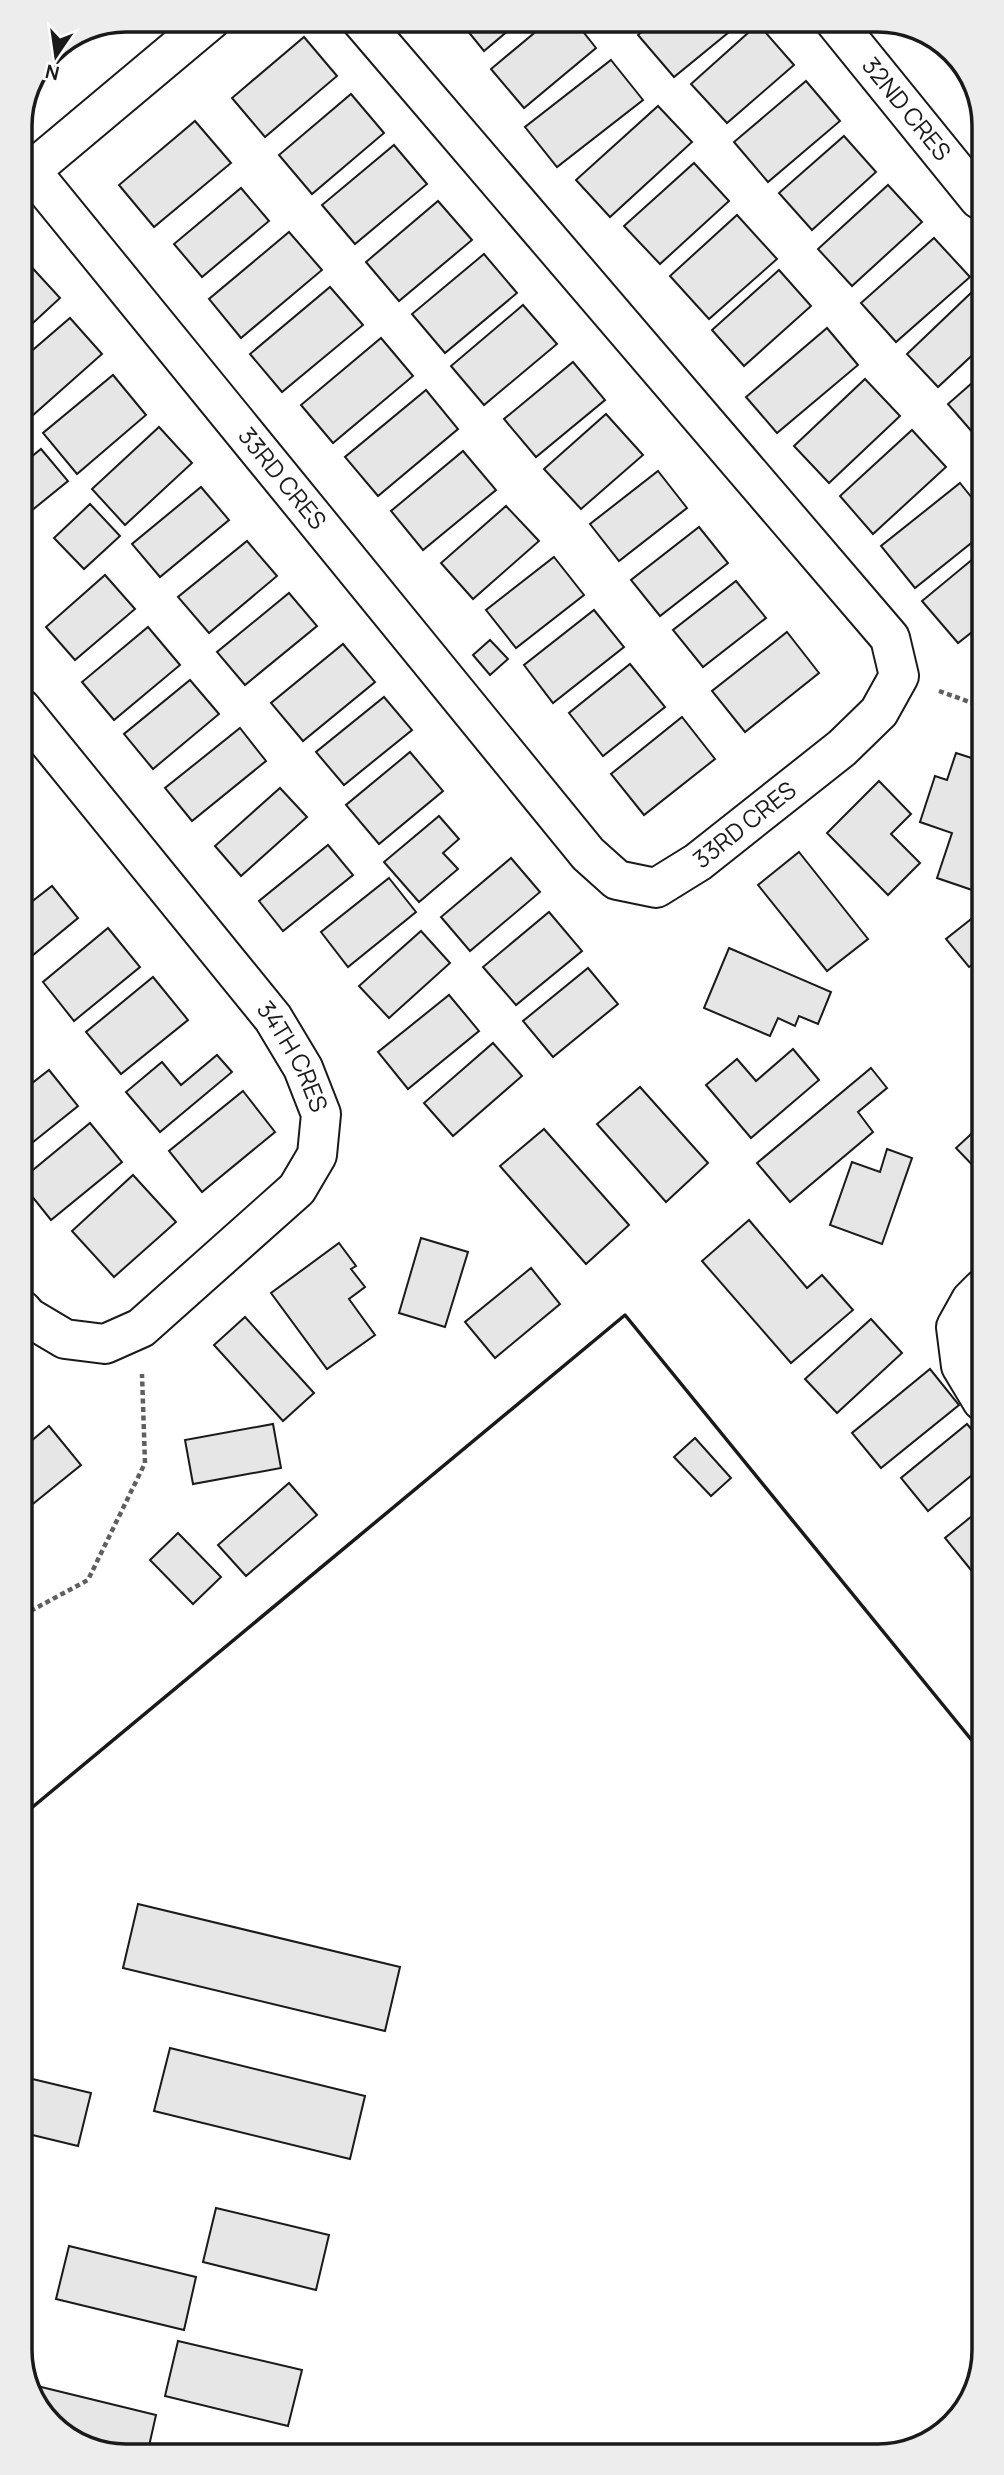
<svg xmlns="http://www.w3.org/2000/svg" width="1004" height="2475" font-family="Manrope,sans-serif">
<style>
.building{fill:#e6e6e6;stroke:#1a1a1a;stroke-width:2}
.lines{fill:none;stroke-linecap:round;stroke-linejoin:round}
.minor-casing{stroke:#1a1a1a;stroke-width:42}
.path{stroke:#5f5f5f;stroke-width:4.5;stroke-dasharray:5 3.5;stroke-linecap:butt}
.minor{stroke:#fff;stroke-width:38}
.wall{stroke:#1a1a1a;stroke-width:3.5}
.labels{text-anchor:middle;stroke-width:5;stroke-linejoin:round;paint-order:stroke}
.street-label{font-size:24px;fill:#1a1a1a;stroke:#fff}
.rim{fill:none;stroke:#1a1a1a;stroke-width:3.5}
</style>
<rect width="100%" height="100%" fill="#fff"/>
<g class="building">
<path d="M458,19H522L484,51Z"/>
<path d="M551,19H573L596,48L524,108L491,69Z"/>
<path d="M657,19H745L674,77L638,35Z"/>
<path d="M758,24L794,65L727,123L691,84Z"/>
<path d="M304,37L337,76L265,137L232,98Z"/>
<path d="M611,60L643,100L557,167L525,127Z"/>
<path d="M806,81L840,121L768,182L734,142Z"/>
<path d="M351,94L384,133L312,194L279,155Z"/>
<path d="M658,106L692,142L610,217L576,180Z"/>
<path d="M195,121L231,163L154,227L119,185Z"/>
<path d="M844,136L876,172L812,230L779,193Z"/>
<path d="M394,145L427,184L355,244L322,205Z"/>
<path d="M694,163L729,201L660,264L624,226Z"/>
<path d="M888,185L922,222L852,286L818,249Z"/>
<path d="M241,188L269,221L202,277L174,244Z"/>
<path d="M438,201L472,240L399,301L366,262Z"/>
<path d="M737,215L777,259L709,319L670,276Z"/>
<path d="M289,232L322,270L241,338L209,299Z"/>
<path d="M934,238L970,277L896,342L861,303Z"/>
<path d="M484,254L517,293L445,353L412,314Z"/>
<path d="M26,261L60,298L20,335V267Z"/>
<path d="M779,270L811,306L744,366L712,330Z"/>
<path d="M330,287L363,325L282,392L250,354Z"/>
<path d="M973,291L980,298V348L938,387L907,354Z"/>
<path d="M523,305L557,344L484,405L451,366Z"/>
<path d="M70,318L102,354L32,416L20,402V361Z"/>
<path d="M827,328L858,365L777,433L746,397Z"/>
<path d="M381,338L413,376L333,443L301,405Z"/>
<path d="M573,362L605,400L536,457L504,419Z"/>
<path d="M113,375L146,415L77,474L43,433Z"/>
<path d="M980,376V441L948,404Z"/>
<path d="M865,379L900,416L829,483L794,446Z"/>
<path d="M426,390L458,429L378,496L345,457Z"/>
<path d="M606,414L643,455L581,509L544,469Z"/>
<path d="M159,427L192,463L125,525L92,489Z"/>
<path d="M912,430L946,467L873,534L840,496Z"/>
<path d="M41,449L68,481L20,520V466Z"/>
<path d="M463,451L496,490L423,550L391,511Z"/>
<path d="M658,471L687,508L619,561L590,524Z"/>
<path d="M960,483L980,508V536L915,588L881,546Z"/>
<path d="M201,487L229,520L160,577L132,544Z"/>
<path d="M90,504L120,536L84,569L54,538Z"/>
<path d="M506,506L539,541L473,599L441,563Z"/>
<path d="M699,527L728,563L660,616L631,580Z"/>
<path d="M247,541L277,576L209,633L178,597Z"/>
<path d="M980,553L981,625L958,643L922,601Z"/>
<path d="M554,557L584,595L516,648L486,610Z"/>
<path d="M105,575L135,609L75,660L46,627Z"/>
<path d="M736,581L766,618L703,667L673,630Z"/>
<path d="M289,593L317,626L245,685L217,652Z"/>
<path d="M594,610L624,647L553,703L524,665Z"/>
<path d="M148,627L180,665L114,720L82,682Z"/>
<path d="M787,632L819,673L745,732L712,691Z"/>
<path d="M490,640L508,659L490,675L473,655Z"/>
<path d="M343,644L375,682L303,741L271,703Z"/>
<path d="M630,664L665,707L603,756L569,713Z"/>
<path d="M190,680L219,714L153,769L124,734Z"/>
<path d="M384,697L412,730L344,785L316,752Z"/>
<path d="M682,717L715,759L644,815L611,774Z"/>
<path d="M240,728L266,761L192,821L165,788Z"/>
<path d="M410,752L443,791L379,844L346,805Z"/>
<path d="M956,753L981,761V893L937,878L952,833L920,822L935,776L947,780Z"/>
<path d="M879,781L911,814L891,834L920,863L888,895L827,833Z"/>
<path d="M280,788L307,817L241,876L215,846Z"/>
<path d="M439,816L459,839L443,853L458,869L419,902L384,862Z"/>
<path d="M328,845L353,875L283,931L259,901Z"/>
<path d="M799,852L868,939L827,971L758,885Z"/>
<path d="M511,858L540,892L470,951L441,917Z"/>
<path d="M389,878L416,912L348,967L321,932Z"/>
<path d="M52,886L78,918L27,960L21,953V910Z"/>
<path d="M549,912L582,951L516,1005L483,967Z"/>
<path d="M980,912L981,958L969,967L946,939Z"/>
<path d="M108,928L140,967L74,1021L43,982Z"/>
<path d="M421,931L450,963L389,1018L359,986Z"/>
<path d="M729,948L831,992L818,1024L799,1016L795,1026L778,1018L770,1036L704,1008Z"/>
<path d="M588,968L618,1004L553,1057L523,1021Z"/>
<path d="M153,977L188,1020L121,1074L86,1032Z"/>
<path d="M449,995L479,1031L408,1089L378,1052Z"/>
<path d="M493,1043L522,1076L453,1136L424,1103Z"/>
<path d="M793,1049L819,1080L751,1138L706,1085L737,1059L756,1081Z"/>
<path d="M217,1055L232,1072L160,1132L126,1092L162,1062L181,1085Z"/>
<path d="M871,1068L887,1088L858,1112L873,1132L790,1202L757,1163Z"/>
<path d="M49,1070L78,1106L22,1151V1091Z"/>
<path d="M640,1087L708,1163L666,1202L597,1124Z"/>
<path d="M243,1091L275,1132L202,1192L169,1151Z"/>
<path d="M90,1123L122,1162L51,1220L22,1184V1179Z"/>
<path d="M982,1124V1175L956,1148Z"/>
<path d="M544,1129L629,1225L586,1264L500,1166Z"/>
<path d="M887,1149L912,1158L882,1244L830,1225L852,1162L880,1172Z"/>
<path d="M133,1175L176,1222L114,1277L72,1231Z"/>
<path d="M749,1220L807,1288L822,1275L853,1310L791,1363L702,1261Z"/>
<path d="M421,1238L468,1252L445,1327L399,1313Z"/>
<path d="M339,1243L356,1266L351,1269L365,1287L349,1299L375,1335L327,1369L271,1293Z"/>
<path d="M531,1268L560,1304L495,1358L465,1322Z"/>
<path d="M245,1317L314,1393L283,1421L214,1345Z"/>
<path d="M871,1319L902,1353L837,1413L805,1379Z"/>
<path d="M930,1369L959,1405L881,1468L852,1433Z"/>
<path d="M273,1424L281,1468L193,1484L185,1440Z"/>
<path d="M967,1424L983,1443V1466L928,1511L901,1478Z"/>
<path d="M49,1426L81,1465L23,1512V1448Z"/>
<path d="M695,1438L731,1478L711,1496L674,1457Z"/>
<path d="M289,1483L317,1515L246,1576L218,1545Z"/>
<path d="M983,1507V1560L971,1570L945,1538Z"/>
<path d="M178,1533L221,1577L193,1604L150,1560Z"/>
<path d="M138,1904L400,1967L385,2031L123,1968Z"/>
<path d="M170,2048L365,2096L350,2159L154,2111Z"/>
<path d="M24,2077L91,2093L78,2146L24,2133Z"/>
<path d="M216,2208L329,2235L316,2290L203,2262Z"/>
<path d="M69,2246L196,2277L184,2330L56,2299Z"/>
<path d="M178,2341L302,2370L288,2426L165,2396Z"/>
<path d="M33,2385L156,2415L147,2455H118L61,2434L31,2392Z"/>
</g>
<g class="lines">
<defs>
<g id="minor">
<path id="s1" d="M833,19L979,199"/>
<path id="s2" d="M31,171L588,854L617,880L656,888L698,862L842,748L879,712L899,676L890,638L360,19"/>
<path d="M20,180L212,19"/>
<path id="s3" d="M21,708L273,1018L303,1068L321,1114L317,1155L297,1189L141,1328L105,1344L65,1339L28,1317L22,1310"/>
<path d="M982,1289L971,1300L956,1327L961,1366L982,1401"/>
</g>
</defs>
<use href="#minor" class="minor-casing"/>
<g class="path">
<path d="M939,691L981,706"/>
<path d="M23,1615L88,1580L145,1463L142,1374"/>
</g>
<use href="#minor" class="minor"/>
<path class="wall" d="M23,1815L625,1315L983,1754"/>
</g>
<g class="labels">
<g class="street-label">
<text dy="8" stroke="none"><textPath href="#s1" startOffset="116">32ND CRES</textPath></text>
<text dy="8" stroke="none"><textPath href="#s2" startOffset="397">33RD CRES</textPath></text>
<text dy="8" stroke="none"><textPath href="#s2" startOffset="1069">33RD CRES</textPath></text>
<text dy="8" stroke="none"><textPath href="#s3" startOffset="443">34TH CRES</textPath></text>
</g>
</g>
<path d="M0 0H1004V2475H0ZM126 32H878A94 94 0 0 1 972 126V2350A94 94 0 0 1 878 2444H126A94 94 0 0 1 32 2350V126A94 94 0 0 1 126 32Z" fill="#ededed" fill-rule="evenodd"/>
<path class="rim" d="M126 32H878A94 94 0 0 1 972 126V2350A94 94 0 0 1 878 2444H126A94 94 0 0 1 32 2350V126A94 94 0 0 1 126 32Z"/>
<g transform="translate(56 56) rotate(193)" stroke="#ffffff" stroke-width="5" paint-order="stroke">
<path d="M0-5L12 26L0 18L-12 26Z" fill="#1a1a1a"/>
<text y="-10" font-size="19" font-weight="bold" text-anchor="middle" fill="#1a1a1a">N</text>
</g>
</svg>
